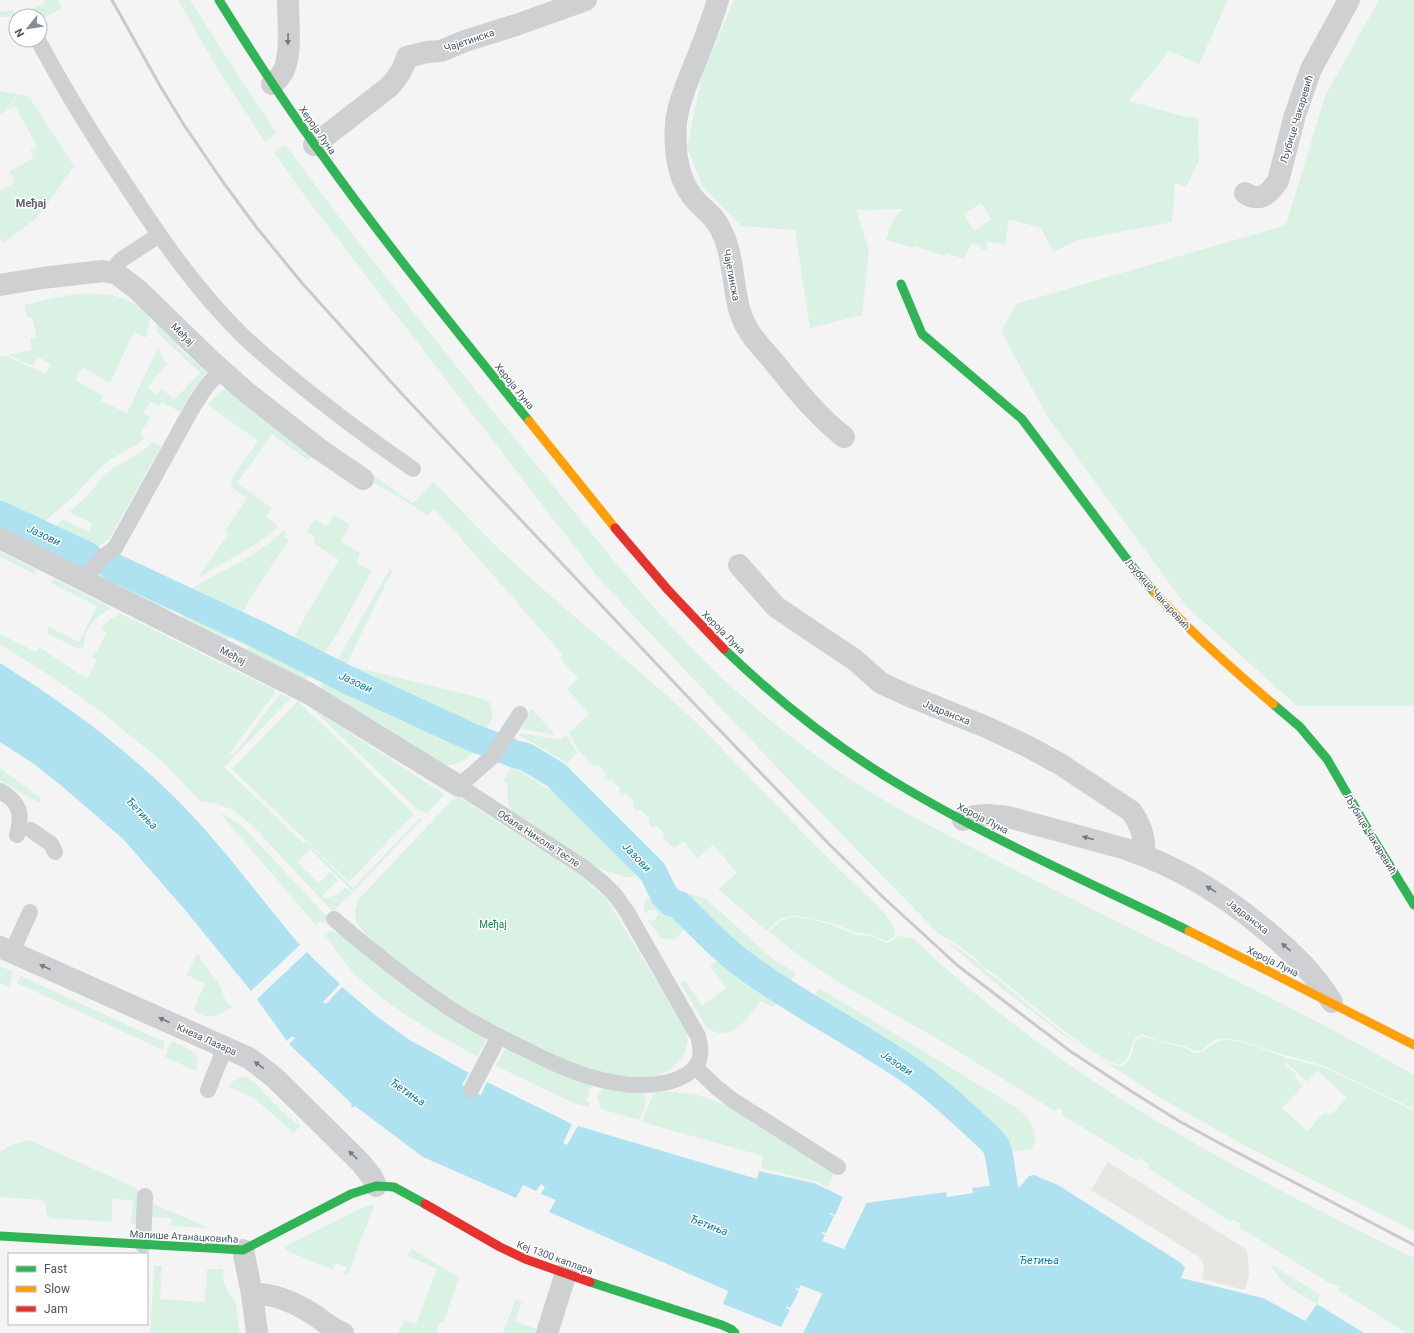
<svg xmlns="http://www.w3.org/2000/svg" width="1414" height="1333" font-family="Roboto,sans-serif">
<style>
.green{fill:#d9f2e3;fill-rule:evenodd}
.sand{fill:#e7e6e1}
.water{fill:#aee2f0}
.pier{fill:#f4f4f4}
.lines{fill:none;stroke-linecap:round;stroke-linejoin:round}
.canal{stroke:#aee2f0;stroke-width:28}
.river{stroke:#aee2f0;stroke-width:49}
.lane{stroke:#ced0d2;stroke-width:16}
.street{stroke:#ced0d2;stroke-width:22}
.fast{stroke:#30b455;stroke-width:9}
.slow{stroke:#ff9f0a;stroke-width:9}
.jam{stroke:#e5322d;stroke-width:9}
.rail{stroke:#c9cacc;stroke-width:3}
.oneway{fill:#727b83}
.labels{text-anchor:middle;stroke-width:3;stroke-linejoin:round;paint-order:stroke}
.street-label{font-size:10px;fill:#4a5661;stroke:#fff}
.park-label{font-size:10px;fill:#17864f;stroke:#fff}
.neighbourhood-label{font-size:11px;font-weight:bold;fill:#5f6368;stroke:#fff}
.water-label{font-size:11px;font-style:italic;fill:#0c7c9b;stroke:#fff}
</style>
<rect width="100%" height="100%" fill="#f4f4f4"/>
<g class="green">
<path d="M44,0H58L62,8L40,20V16L0,17V12L13,10L16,16L45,3Z"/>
<path d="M178,0H190L239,77L276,132L275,134L265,142L217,68Z"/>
<path d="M734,0H1228L1199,64L1169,51L1129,101L1182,116L1198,118L1199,160L1186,187L1175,183L1172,222L1078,240L1053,252L1041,228L1009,219L1005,245L988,241L986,250L981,249V245L971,244L964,259L946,253L945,256L915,246L914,248L886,240L893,219L903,209L856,210L869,251L862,315L810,328L795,230L741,226L703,187L687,147L702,76ZM981,203L992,219L974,231L964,214Z"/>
<path d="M1379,0H1414V706H1297L1186,606L1047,416L1001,331L1016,304L1286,225L1325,96Z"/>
<path d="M0,91L17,94L6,111L0,114Z"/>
<path d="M18,94L29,97L74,166L38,217L3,243L0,237V191L15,182L10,171L34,158L30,151L37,146L15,106L8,110Z"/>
<path d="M283,145L285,147L286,146C363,251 444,351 526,452C595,537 662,626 744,698C770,721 798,742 826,763C891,809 964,843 1035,880C1161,945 1291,1004 1414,1075V1109L1325,1066L1275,1052L1241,1041L1226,1038L1218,1039L1211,1042L1202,1050L1196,1051L1184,1046L1160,1041L1142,1034L1135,1038C1130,1046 1131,1061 1120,1064C1104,1068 1013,989 996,975C992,972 987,970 983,967C980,964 978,961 975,958C964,949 952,941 939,934L787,778L600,580L307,199L274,152Z"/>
<path d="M77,294C109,293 126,295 151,315L146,338L134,332L110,383L82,367L76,380L103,396L101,401L127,413L158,348L167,365L154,378L148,388L157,395L161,388L174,400L200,373L157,332L156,324L157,321L179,341L177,346L207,373L194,388L180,412L162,402L159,406L150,402L143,413L150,418L140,434L145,437L139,443L108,461L98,470L72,498L39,526L0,509V357L6,356L46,374L51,364L38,357L33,366L8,355L32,350L30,339L37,338L32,317H27L24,305L58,297Z"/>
<path d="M229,388L313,454L308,460L272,434L237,483L272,508L266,517L278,526C255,549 224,561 197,579L228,534L225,531L247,498L231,487L232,478L258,441L208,405L220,391Z"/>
<path d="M153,442L161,446L109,539L93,550L52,531L62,519L89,532L92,523L69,512L86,497L104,476L113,468L140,453Z"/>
<path d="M370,473L413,503L434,482C467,517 499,551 535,582C584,626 635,666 683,710C705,730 725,752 746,774C784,813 822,853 862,891C869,898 913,935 886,941L871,934L858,933L832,923L793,915L778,920L767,931L718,889L737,873L713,845L697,858L684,841L674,848L662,837L665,834L656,825L653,828L648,822L650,819L640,809L637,811L632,806L635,803L626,793L622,796L618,791L621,789L611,779L609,781L604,777L607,774L598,765L595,767L579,751L569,733L589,714L567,689L578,678L560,658L563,655L434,508L427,516L411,504L367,479Z"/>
<path d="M334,515L350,525L341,542L360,553L356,563L372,571L337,634L320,660L291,644L306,615L339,560L315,544L314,536L307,531L315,519L326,526Z"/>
<path d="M284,530L287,533L285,537L289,540L258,586L239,618L187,595L194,587C225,569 258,556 284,530Z"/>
<path d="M46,543L82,561C69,565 56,556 44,551Z"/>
<path d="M0,551L36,570L35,574L0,557Z"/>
<path d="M390,569L393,570L386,583L346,665L473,696L489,701L493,716L483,735L334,666Z"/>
<path d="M109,570L174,602L167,614L107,580L106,575Z"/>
<path d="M54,579L111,608C95,618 85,625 84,646L78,649L47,633L49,627L79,642L97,606L51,583Z"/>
<path d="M188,609L234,629L225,643L181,620Z"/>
<path d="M119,613L276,691L230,753L233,756L280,694L291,698L224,767L303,843L306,841L353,888L420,818L422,819L353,892L310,849L297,862L319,883L330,872L338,880L322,896L325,899L340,893L345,887L352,893L333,912L252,825L233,810L214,803L200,801L164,763L100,711L55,679L0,644V634L36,652L39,647L87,679L97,660L92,657L96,651L97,652L106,633L102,628L106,623Z"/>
<path d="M252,638L314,670L309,676L305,680L247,650Z"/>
<path d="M327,677L476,748C469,759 458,764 446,766L319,690Z"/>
<path d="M298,701L414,814L349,882L232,769Z"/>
<path d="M313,709L444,794L443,796L427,813L418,810Z"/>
<path d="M532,709L555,735L522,729L526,717Z"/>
<path d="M520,733L560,740L566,735L577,753L567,763L519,735Z"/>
<path d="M512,766L553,792L576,813L629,866L636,877H627L598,869L513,812C507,803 506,795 508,785L503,781Z"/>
<path d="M0,768L41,798L39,803L0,781Z"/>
<path d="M459,797L579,874L607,900L686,1030L688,1040L685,1052L682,1058L671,1069L657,1076L645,1078L604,1074L572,1063L473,1016L374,944L356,922L355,910L358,900L453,799Z"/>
<path d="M220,813L238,823L247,831L328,918L323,923L321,921L316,925Z"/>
<path d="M678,894H692L706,899L773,959L796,973L787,986L747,960L736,950Z"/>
<path d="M646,898L656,902H663L675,911L740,972L780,998L773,1007L761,1001C748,1017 731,1046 706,1027L680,982L683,981L687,983L702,1006L726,988L710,966L719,959L686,928L674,940L661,938L647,918L651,921L655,920L658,915L657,911L652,909L648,910L646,915L644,907Z"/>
<path d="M792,917L810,919L831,925L857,935L871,936L887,943H889L898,936C903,937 909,937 913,939C919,942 930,955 936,960C959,980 982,1000 1007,1019C1131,1116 1273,1188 1414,1258V1333H1407L1338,1290L1340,1287L1332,1283L1331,1284L1239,1227L1241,1224L1233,1219L1231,1222L1148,1168L1150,1165L1139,1158L1137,1161L1061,1114L1063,1111L1060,1108L1055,1111L936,1038L841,984L805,960L769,932L779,922Z"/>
<path d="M329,931L341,934L487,1038L477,1056C435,1034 389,1008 355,974C344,963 335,948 325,936Z"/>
<path d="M946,941C956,946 965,953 974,960C977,962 980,966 983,968C986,972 991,974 995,977C1013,992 1104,1072 1122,1066C1132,1063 1132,1048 1136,1040L1143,1036C1156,1041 1170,1044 1184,1048C1188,1050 1194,1054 1199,1053C1209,1051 1211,1041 1226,1040C1242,1040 1269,1052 1285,1057L1286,1065L1297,1075L1295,1078L1303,1086L1282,1108L1307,1131L1325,1112L1330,1116L1347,1098L1318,1071L1307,1082L1288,1064L1286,1061L1287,1058L1325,1068L1414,1111V1231L1242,1144L1159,1097L1062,1034L1001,988Z"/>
<path d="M197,953L200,956V959L218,982L226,1001L232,1007L218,1015L207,1017L193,1011L205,984L187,975Z"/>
<path d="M0,966L13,972L9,987L0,983Z"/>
<path d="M21,976L164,1042L163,1050L17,983Z"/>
<path d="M819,988L1017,1108C1025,1115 1035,1125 1035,1136C1036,1140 1033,1145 1032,1149L1006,1153L1003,1142L993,1130L961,1100L917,1064L811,1001Z"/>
<path d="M803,1013C847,1039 897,1064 933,1101L900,1077L802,1015Z"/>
<path d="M172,1041C184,1047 205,1053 196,1071L165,1057Z"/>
<path d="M506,1047L592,1085L593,1088H590L587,1101L590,1103L589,1107L576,1104L496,1066Z"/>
<path d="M245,1076L255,1083L282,1111L300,1126L294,1133L255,1099L229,1087L233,1081Z"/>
<path d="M604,1087L642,1093C650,1101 643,1111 639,1120L601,1109L597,1097L600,1092Z"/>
<path d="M658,1091L695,1094L726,1105L834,1173L828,1187L815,1181L761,1168L763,1156L642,1122L653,1095Z"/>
<path d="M29,1140L136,1188L140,1196V1224L131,1223L133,1202L131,1201L130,1200L112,1199V1222L50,1218L46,1213V1203L42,1200L0,1197V1152L11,1145Z"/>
<path d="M149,1202L207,1227V1228L171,1226V1218L148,1217Z"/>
<path d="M370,1205H374L348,1275L344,1274L347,1267L336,1263L333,1270L285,1250L286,1246L362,1208Z"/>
<path d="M411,1248L459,1278L443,1323L440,1322L436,1333H398L404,1320L416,1324L437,1269L408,1256Z"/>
<path d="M1271,1264L1320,1295L1317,1304C1301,1294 1278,1284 1271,1264Z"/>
<path d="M154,1266H162L160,1299L205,1302L207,1269H223L224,1283L229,1294L235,1300L237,1309L239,1333H150Z"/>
<path d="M515,1300L522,1301L515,1322L540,1330L539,1333H503Z"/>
</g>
<path class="sand" d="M1108,1162L1247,1250L1249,1274L1245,1290L1202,1279C1205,1270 1205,1263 1198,1256L1091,1190Z"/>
<g class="water">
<path d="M0,663C70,707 130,751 188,811C225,850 258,895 293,937C307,953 324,969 340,984L323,1002L326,1004L342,987L375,1015L408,1039L469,1073L462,1085L481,1095L487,1082L572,1124L563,1143L567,1145L578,1126L757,1179L759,1171L814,1183L843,1197L835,1215L831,1213L830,1214L834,1216L826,1233L822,1232L821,1233L825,1235L817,1252L813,1251L816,1253L808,1271L804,1269V1271L807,1272L799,1289L795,1288V1289L799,1291L790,1308L787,1306L786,1308L790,1310L781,1327L723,1304L728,1291L549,1212L556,1200L541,1194L545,1187L541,1184L536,1191L523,1185L516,1198L423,1157L355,1106L353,1108L351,1107L352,1104L289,1044L295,1038L292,1036L287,1041L251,991L186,911L123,839L63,787L34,764L0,742Z"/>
<path d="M1034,1175L1058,1185L1181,1263L1185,1268L1181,1278L1263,1298L1305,1321L1317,1304L1364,1333H803L866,1203L946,1192L947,1197L973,1193L972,1188L996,1185L997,1181L1005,1179L1018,1189L1029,1176Z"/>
</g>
<g class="pier">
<path d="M302,943L309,950L256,1000L250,992Z"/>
<path d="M865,1202H867L803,1333H801Z"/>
</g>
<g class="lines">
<g class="canal">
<path d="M0,515L88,556"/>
<path d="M111,566L261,636L350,681L469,736L515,754L526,757L556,775L653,872L664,895L672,903L679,905C700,925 720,948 744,965C795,1003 852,1031 905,1067C935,1087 963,1114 990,1139L996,1146L999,1155L1009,1218"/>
</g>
<path class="river" d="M749,1239L994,1333"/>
<g class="lane">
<path d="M38,40C64,89 93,136 124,182C160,237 193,286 240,333C253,346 268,358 283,371C325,406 368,438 413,469"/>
<path d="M110,272L121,260L159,235"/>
<path d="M85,581C92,568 103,556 115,548L194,405L206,387L221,370"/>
<path d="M0,791C20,802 23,814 17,835"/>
<path d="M31,830L51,844L55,852"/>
<path d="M334,919C369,949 404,977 442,1003C469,1022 499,1037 529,1051C552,1063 577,1074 602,1080C626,1086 657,1088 680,1078C700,1069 704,1056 698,1036L627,912L615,895L603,883L583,867L459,786L492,757L520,714"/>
<path d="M12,952L30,912"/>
<path d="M695,1067L716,1087L731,1099L838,1167"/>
<path d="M208,1090L225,1047"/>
<path d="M471,1090L499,1036"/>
<path d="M143,1245L145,1196"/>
</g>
<g class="street">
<path d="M718,0C711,23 702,46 693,68C686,86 678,104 676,123C674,151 677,182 698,203C706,211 716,218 721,230C734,255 732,285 740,312C747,334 760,345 774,362C795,388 817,416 844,437"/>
<path d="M272,84C276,81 280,77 283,72C292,55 288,20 288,0"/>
<path d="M314,145L389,87C398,78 403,70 407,57L427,52L441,51L465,41L516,25L586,0"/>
<path d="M1245,193C1260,203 1269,194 1278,181L1295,115L1311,69L1349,0"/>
<path d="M0,285L42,278L103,271L117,274L138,290L208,358L246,392L319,449L363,479"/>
<path d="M0,538L308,693L459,786"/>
<path d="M739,565L776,607L855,660L881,683L907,695L986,727L1025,745L1060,764L1131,811C1141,825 1145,837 1144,855"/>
<path d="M963,820L974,816L988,815L1008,817L1126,849C1181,868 1222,894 1267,931C1295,955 1312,971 1332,1002"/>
<path d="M0,947L249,1058L275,1078L361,1163L372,1177L376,1186"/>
<path d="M243,1250L252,1294L257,1333"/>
<path d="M252,1294C275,1293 298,1304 316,1316C326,1323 332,1329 343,1333"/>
<path d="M547,1333L566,1273"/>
</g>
<g class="fast">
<path d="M219,0C252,53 286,106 323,156C388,247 459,334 529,421"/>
<path d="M901,284L922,334L1022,419L1135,570L1155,593"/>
<path d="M724,649C774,697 827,740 885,776C982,836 1087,881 1189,931"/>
<path d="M1273,704L1300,727L1327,759L1371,835L1414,905"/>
<path d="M0,1236L243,1250L351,1194L376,1186L394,1187L425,1204"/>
<path d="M590,1282L722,1325L731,1329L735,1333"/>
</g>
<g class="slow">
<path d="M529,421L615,528"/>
<path d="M1155,593C1191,633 1232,669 1273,704"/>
<path d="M1189,931L1414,1045"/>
</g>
<g class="jam">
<path d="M615,528L668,590L724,649"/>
<path d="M425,1204L500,1247L525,1259L590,1282"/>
</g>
<path class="rail" d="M112,0L159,84L184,125L223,182L257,228L302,283L402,394L685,694L829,844L885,899L957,965L1017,1011L1070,1051L1134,1093L1179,1121L1221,1144L1414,1245"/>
</g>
<defs><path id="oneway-solid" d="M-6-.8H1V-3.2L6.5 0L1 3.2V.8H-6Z"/></defs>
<g class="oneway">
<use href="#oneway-solid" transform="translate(288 39) rotate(91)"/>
<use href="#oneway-solid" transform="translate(1088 838) rotate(-165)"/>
<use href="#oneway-solid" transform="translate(1211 889) rotate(-149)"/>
<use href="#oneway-solid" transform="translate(1286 947) rotate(-140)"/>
<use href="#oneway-solid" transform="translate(45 967) rotate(-156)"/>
<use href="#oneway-solid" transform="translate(164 1020) rotate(-156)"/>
<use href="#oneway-solid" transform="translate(259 1065) rotate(-144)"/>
<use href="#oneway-solid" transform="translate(353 1155) rotate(-135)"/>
</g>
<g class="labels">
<g class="street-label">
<text transform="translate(469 40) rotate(-19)" y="4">Чајетинска</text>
<text transform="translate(1296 119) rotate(-73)" y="4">Љубице Чакаревић</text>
<text transform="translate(318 130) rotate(55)" y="4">Хероја Луна</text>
<text transform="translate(732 275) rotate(79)" y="4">Чајетинска</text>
<text transform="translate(183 334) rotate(44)" y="4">Међај</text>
<text transform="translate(515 386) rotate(51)" y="4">Хероја Луна</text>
<text transform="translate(1158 594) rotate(48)" y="4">Љубице Чакаревић</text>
<text transform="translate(724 632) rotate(45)" y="4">Хероја Луна</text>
<text transform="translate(233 655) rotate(27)" y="4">Међај</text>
<text transform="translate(947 712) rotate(22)" y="4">Јадранска</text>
<text transform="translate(983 818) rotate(27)" y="4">Хероја Луна</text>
<text transform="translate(1371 834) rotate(59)" y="4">Љубице Чакаревић</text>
<text transform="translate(539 838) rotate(33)" y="4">Обала Николе Тесле</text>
<text transform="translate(1248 916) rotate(38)" y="4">Јадранска</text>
<text transform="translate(1273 961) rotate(26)" y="4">Хероја Луна</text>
<text transform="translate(207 1039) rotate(24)" y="4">Кнеза Лазара</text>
<text transform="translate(184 1236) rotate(3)" y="4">Малише Атанацковића</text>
<text transform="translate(555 1257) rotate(20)" y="4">Кеј 1300 каплара</text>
</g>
<g class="park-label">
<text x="493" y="928">Међај</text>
</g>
<g class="neighbourhood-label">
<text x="31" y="207">Међај</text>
</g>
<g class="water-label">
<text transform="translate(44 535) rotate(25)" y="4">Јазови</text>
<text transform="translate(356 682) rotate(25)" y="4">Јазови</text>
<text transform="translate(142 813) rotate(46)" y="4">Ђетиња</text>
<text transform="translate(637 857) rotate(46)" y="4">Јазови</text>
<text transform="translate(897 1063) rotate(34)" y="4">Јазови</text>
<text transform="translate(408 1092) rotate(34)" y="4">Ђетиња</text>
<text transform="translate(709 1225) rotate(21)" y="4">Ђетиња</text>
<text x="1039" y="1264">Ђетиња</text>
</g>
</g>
<rect x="8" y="1253" width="140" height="72" fill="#ffffff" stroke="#b7bbc0"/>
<rect x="16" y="1266" width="20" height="6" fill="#30b455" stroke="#b7bbc0"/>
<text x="44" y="1273" font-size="12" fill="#4a5661">Fast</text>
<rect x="16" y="1286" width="20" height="6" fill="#ff9f0a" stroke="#b7bbc0"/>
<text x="44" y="1293" font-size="12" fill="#4a5661">Slow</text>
<rect x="16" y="1306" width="20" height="6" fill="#e5322d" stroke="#b7bbc0"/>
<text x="44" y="1313" font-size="12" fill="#4a5661">Jam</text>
<g transform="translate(28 28) rotate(240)"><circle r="19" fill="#ffffff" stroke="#b7bbc0"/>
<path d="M0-3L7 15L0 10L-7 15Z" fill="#868d94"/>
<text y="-6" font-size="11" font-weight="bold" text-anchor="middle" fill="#4a5661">N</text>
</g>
</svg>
